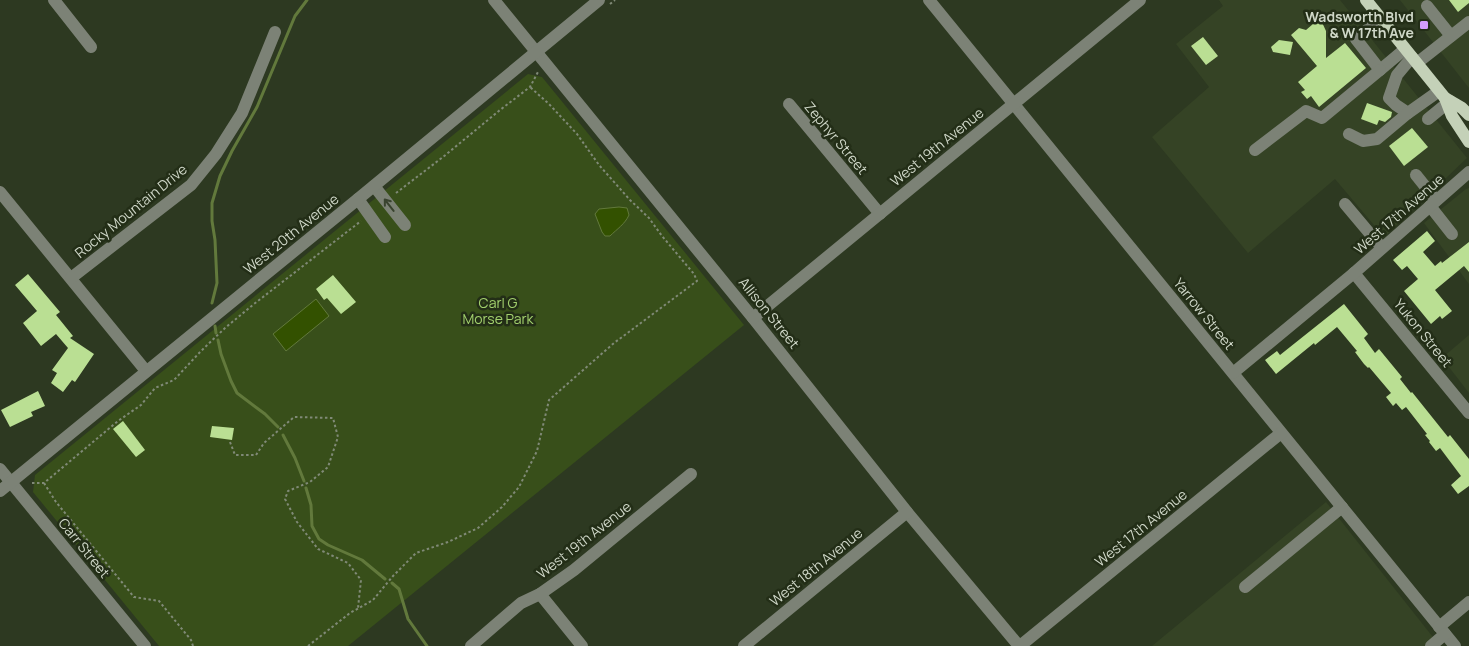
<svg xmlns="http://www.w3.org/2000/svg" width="1469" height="646" font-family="Manrope,sans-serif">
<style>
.built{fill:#354325}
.green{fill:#384f1a}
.water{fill:#335100;stroke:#62793c}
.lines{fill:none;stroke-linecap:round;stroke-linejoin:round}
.stream{stroke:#62793c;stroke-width:3}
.building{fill:#badf93}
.path{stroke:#808a77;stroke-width:2;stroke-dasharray:2.5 2.5;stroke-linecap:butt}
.minor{stroke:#7c8276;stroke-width:12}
.major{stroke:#c4d1b8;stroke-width:12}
.oneway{stroke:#39432f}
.poi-dot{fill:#d39cfc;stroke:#232e17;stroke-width:2}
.labels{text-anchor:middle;stroke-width:5;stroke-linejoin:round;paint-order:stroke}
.poi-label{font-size:14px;font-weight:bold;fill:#cfd7c8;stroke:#232e17;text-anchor:end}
.street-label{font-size:14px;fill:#cfd7c8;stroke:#232e17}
.park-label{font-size:14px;fill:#a2d06d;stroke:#232e17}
</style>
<rect width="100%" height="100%" fill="#2d3921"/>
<g class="built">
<path d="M1219,0H1340L1467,158L1384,237L1335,179L1248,253L1152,137L1209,87L1176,44L1223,6Z"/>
<path d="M1400,0H1469V88Z"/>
<path d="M1469,188V284L1424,223L1466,189Z"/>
<path d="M1469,335V393L1442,358Z"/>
<path d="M1326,502L1440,646H1152Z"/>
</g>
<path class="green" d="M528,74L542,77L744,325L348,646H159L33,492L35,475Z"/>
<g class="water">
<path d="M619,207L627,208L629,215C625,224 617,229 610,236H605L602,232L595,214L599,209Z"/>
<path d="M316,299L329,316L286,351L273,334Z"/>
</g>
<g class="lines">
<g class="stream">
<path d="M212,303L217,283L215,240L212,221V203L220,176L232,151L257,107L295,16L307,0"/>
<path d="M215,326L216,333"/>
<path d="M218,340L221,354L231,381L237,393L265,414L278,427"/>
<path d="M283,435L295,458L304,481"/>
<path d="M306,488L311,505L312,526L319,539L328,545L362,560L385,579"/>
<path d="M392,583L399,589L408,619L427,646"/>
</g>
</g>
<g class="building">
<path d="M1449,0H1469V3L1458,12Z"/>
<path d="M1320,18L1326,31V58L1345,43L1366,68L1319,107L1311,96L1307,99L1301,92L1305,90L1298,82L1317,66L1291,35L1299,28L1306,30Z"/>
<path d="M1203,37L1218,56L1206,65L1191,46Z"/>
<path d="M1279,40L1293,42L1290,55L1273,52L1271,47Z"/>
<path d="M1367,103L1392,112L1391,117L1385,122L1379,120L1377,125L1361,119Z"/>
<path d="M1412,128L1428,147L1404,166L1389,146Z"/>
<path d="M1427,231L1435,241L1423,252L1435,266L1441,261L1442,263L1469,242V272L1464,266L1435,290L1452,311L1442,319L1440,316L1431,324L1404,291L1418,279L1407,266L1402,270L1393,260Z"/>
<path d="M28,274L60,312L56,315L73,336L70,338L94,354L75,382L72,380L63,392L51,383L57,373L52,370L68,348L56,334L41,346L23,323L37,311L15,285Z"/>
<path d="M333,275L356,302L341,314L327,298L324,300L316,289Z"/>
<path d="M1344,304L1368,334L1364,338L1375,353L1379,349L1402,377L1400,379L1411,393L1412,392L1448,437L1450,435L1469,459V486L1458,494L1451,485L1461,476L1440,448L1436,451L1429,442L1430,441L1425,435L1427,434L1406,407L1402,410L1396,403L1393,406L1386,397L1391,393L1369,367L1368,368L1364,364L1355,352L1357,351L1337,327L1315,345L1314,343L1276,374L1265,360L1277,351L1280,355Z"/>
<path d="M38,391L45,406L31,412L33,416L10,427L1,410Z"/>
<path d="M123,421L145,450L136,457L113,429Z"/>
<path d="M212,426L234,428L232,440L210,437Z"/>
</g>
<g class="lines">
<g class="path">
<path d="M610,4L615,0"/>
<path d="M396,193L443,157L500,110L530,87L538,72"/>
<path d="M230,442L235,455H256L264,443L294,417L333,418L338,437L328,467L310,482L288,491L285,499L297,522L318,549L348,563L361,580L358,608"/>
<path d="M32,483H44L118,421L141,405L155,388L174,380L201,351L225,328L254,304L361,221"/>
<path d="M44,483L56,502L134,597L159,601L191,640L193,646"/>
<path d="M308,646L350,613L373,600L393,576L416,553L448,542L478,528L502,507L519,487L537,451L549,400L614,343L697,281L694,274L662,236L649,218L630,200L599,165L577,134L549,104L530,87"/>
</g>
<g class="minor">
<path d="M54,0L91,47"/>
<path d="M494,0L753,318L907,512L1019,646"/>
<path d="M929,0L1455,646"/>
<path d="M1427,6L1451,36"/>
<path d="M1381,18L1356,39L1380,70L1405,49"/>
<path d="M1412,57L1397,75L1389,98L1396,105L1408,113L1439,91"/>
<path d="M1417,63L1469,22"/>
<path d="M789,104L880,214"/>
<path d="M1428,119L1450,101"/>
<path d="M1349,134L1363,141L1377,139L1408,113"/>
<path d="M1255,150L1306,111L1322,118L1380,70"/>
<path d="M1416,175L1436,200"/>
<path d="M374,186L405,225"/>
<path d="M0,192L146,371"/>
<path d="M358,199L385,237"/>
<path d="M1345,204L1382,248"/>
<path d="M1430,206L1452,234"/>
<path d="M1354,273L1469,413"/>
<path d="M71,278L191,185L216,154L242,113L275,32"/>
<path d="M753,318L1140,0"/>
<path d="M1233,373L1354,273L1469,172"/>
<path d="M0,469L145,646"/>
<path d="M0,491L358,199L599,0"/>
<path d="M1245,587L1342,507"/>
<path d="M540,594L582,646"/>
<path d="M1439,627L1469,602"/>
<path d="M471,646L521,603L540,594L574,570L691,474"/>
<path d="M744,646L907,512"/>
<path d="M1020,646L1281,433"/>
<path d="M1431,646L1445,634"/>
</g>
<g class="major">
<path d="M1366,0L1445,98L1452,116L1469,142"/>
<path d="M1445,98L1462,108L1469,115"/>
</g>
</g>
<defs><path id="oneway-shaft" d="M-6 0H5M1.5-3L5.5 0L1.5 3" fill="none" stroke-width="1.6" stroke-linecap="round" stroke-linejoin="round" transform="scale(1.25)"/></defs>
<use class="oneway" href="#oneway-shaft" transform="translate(389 205) rotate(-128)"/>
<rect class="poi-dot" x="1419" y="20" width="10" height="10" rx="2.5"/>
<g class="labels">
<g class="poi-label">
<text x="1414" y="22">Wadsworth Blvd<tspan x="1414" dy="16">&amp; W 17th Ave</tspan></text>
</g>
<g class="street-label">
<text transform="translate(836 138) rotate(50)" y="5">Zephyr Street</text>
<text transform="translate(937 147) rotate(-39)" y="5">West 19th Avenue</text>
<text transform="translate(131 211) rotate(-39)" y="5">Rocky Mountain Drive</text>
<text transform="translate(1399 214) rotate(-41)" y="5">West 17th Avenue</text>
<text transform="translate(291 234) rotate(-39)" y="5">West 20th Avenue</text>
<text transform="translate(769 313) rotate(51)" y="5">Allison Street</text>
<text transform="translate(1204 314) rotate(51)" y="5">Yarrow Street</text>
<text transform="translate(1423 333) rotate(51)" y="5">Yukon Street</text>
<text transform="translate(1141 528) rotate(-39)" y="5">West 17th Avenue</text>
<text transform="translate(584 540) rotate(-38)" y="5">West 19th Avenue</text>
<text transform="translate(84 548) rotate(51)" y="5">Carr Street</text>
<text transform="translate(816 567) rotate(-39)" y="5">West 18th Avenue</text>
</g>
<g class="park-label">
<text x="498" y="308">Carl G<tspan x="498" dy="16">Morse Park</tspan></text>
</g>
</g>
</svg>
